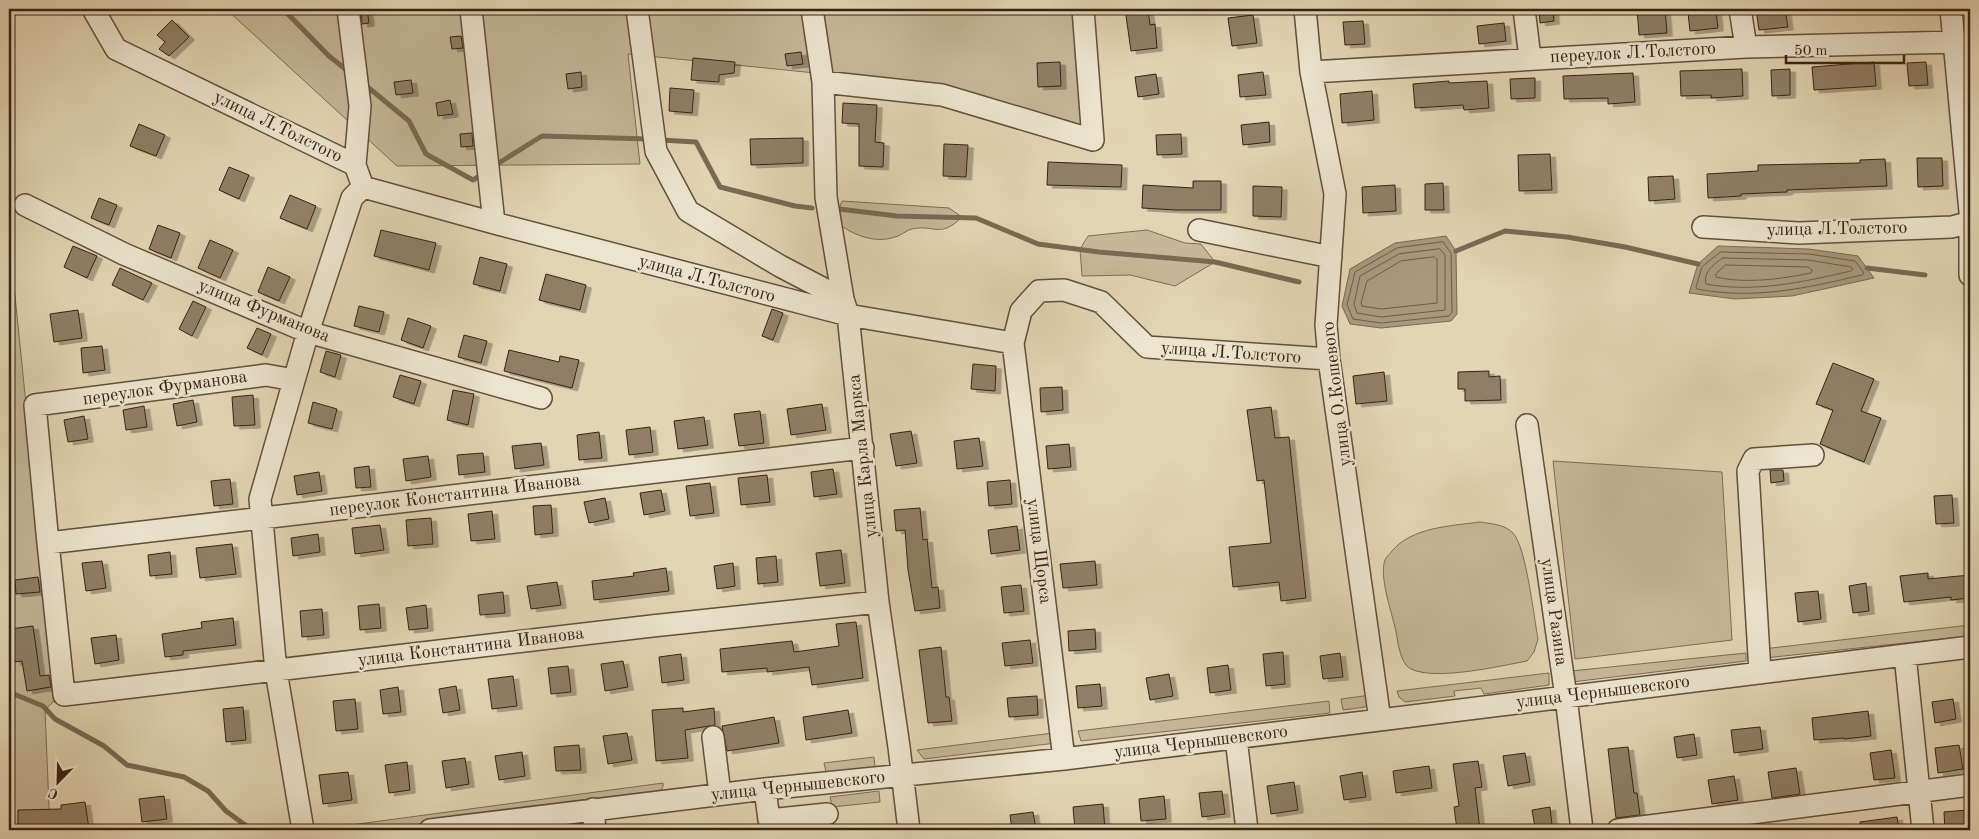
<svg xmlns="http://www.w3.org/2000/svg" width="1979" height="839" viewBox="0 0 1979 839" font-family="'Old Standard TT',serif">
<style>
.green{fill:#c5b798;stroke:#7e6c56}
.water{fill:#a8987d;stroke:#7b6953}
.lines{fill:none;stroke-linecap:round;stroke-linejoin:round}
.shore{stroke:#705d48;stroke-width:1}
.stream{stroke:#7b6953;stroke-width:5}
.building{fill:#907f66;stroke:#382213;filter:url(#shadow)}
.minor-casing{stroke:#624f3b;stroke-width:24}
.minor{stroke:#ece4ce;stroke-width:21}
.labels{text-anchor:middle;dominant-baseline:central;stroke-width:5;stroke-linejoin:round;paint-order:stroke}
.street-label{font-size:18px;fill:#382213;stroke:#ece4ce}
</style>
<defs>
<filter id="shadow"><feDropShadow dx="5.5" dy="3" stdDeviation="0" flood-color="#0004"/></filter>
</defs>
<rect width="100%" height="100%" fill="#e2d5b3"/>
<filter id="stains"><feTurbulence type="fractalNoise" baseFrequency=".004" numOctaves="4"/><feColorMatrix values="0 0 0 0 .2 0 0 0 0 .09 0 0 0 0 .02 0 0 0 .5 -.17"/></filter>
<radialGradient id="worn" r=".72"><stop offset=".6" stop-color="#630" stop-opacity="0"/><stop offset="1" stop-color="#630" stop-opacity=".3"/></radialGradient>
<!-- green -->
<path class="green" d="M226,9H1076L1084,129L943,86L628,54L640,164L397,166Z
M842,201L949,208L962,217C940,239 934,224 912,229C907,230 903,234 898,236C878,244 857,237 840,225L839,209Z
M1147,230L1185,243L1201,244L1215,262L1175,286L1130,275L1082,276L1080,249L1088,236Z
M9,237L56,699L45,710L50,830H9Z
M1553,461L1722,472L1732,640L1575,659Z
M1480,522C1492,524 1504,524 1513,533C1526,546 1534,618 1538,639L1534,652L1527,661C1500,666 1436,681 1411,669C1399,663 1398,639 1395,627C1391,611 1379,575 1385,560C1386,557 1390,554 1392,551C1412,527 1451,526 1480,522Z
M1970,625V636L1765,658L1763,649Z
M1746,653V661L1572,682L1571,671Z
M1549,673V685L1484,694L1481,688L1454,691L1455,696L1405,702L1399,697L1397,691Z
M1371,695L1372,706L1343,710L1341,699Z
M1329,701L1330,713L1081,741L1078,731Z
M1053,733L1056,743L924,759L917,750Z
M874,757L875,767L826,772L824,763Z
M663,783V787L659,792L375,830L321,829Z
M879,791L880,802L832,807L830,797Z"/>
<!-- water -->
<path class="water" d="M1446,236L1456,251L1457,314L1451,321L1381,328L1350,324L1342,306L1350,269L1395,243Z
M1718,246L1809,249L1858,256L1874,278L1792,296L1735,299L1689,293L1698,264Z"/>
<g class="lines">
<!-- shore -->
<path class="shore" d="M1443,242L1451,253L1452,312L1449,316L1381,323L1353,319L1347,305L1355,272L1397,248Z
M1440,249L1445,255V310L1381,317L1357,313L1354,304L1360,276L1399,254Z
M1721,252L1809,254L1855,261L1864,273L1862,275C1806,288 1755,300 1697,289L1696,287L1702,267Z
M1434,257L1437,259V303L1381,309L1362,306L1361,303L1367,281L1401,261Z
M1723,258L1808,260L1851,267L1853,269L1851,271C1803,282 1754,293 1706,284C1703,272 1714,264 1723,258Z
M1726,265L1808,267L1812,270L1811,273C1781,279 1746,284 1716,277V274Z"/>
<!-- stream -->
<path class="stream" d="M283,9L329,56L349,72
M364,84L409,121L426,154L473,180L483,174
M660,140L696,142L720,187L795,206L812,208
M494,166L542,136L649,139
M839,209L897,216L976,218L1038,244L1099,252L1215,262L1299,282
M1456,251L1505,231L1567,237L1625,247L1698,264
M1867,268L1925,275
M9,692L43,706L55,719L104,746L127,765L184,777L208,791L226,811L252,830"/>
</g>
<!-- building -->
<path class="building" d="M361,9H367L369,23L362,24Z
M1125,9H1148L1150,25L1155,24L1157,48L1131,51Z
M1539,9H1553L1554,21L1540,23Z
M1637,9H1665L1667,33L1639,35Z
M1756,9H1785L1788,27L1759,30Z
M1716,10L1718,28L1690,31L1688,13Z
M1253,15L1257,43L1232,46L1228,18Z
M172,20L189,37L169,56L159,49L165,42L157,35Z
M1363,21L1365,44L1345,45L1343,22Z
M1504,23L1506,41L1479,44L1477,26Z
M461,36L463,48L452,49L450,37Z
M801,52L803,64L787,66L785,54Z
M693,58L735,62L734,73L719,75V82L691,80Z
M1060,62L1061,86L1038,87L1037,63Z
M1874,62L1876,86L1814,90L1812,67Z
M1926,62L1928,85L1909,86L1907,63Z
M1742,69L1743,96L1711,98V95L1681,96L1680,71Z
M1790,69V95L1772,96L1771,70Z
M581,72L582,87L568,89L566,74Z
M1263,72L1266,95L1240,97L1238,75Z
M1633,73L1635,102L1608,104V98L1564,99L1563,76Z
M1156,74L1159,94L1138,97L1135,77Z
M1535,78V98L1511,99L1510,79Z
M411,80L413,93L396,95L394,82Z
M1449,81V83L1487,81L1489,108L1464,110L1463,105L1415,108L1413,84Z
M670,88L694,90L692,113L669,111Z
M1372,91L1374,120L1342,123L1340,94Z
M450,100L453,114L438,116L436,103Z
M843,103L877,105L875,142L884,143L883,167L859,166V124L842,123Z
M1269,122L1270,142L1243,145L1241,125Z
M139,124L165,135L156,156L130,146Z
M472,133L473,146L461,147L460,134Z
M1181,134L1182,154L1157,155L1156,135Z
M803,138V163L751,165L750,139Z
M944,144L968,145L966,177L943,176Z
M1550,154L1552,190L1519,191L1518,155Z
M1917,158H1942L1943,186L1918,187Z
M1885,159L1887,186L1787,190V192L1741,194V196L1708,198L1707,174L1758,171V165L1860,163V160Z
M1048,162L1122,165L1121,187L1047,185Z
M229,167L249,175L239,199L219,190Z
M1673,176L1675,199L1649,201L1648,177Z
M1193,181H1221V210H1176L1142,208L1143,185L1193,188Z
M1443,183L1444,210H1425V184Z
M1395,185L1396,211L1363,213L1362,187Z
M1253,186L1282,187L1281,217L1253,216Z
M290,195L316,206L307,229L280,218Z
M99,198L117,205L109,225L91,218Z
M158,225L180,233L171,258L149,249Z
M381,230L436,243L429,270L374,256Z
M210,240L233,250L220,278L198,268Z
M73,246L97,256L87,278L64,267Z
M480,257L507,264L500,291L473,284Z
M268,267L290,277L279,301L258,292Z
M120,268L152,283L143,300L112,285Z
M546,274L586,285L580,310L539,300Z
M193,301L206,307L192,336L179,329Z
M359,306L384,312L379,332L354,326Z
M772,309L783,313L773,340L762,336Z
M78,310L82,338L54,342L50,314Z
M408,318L431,326L423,348L401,340Z
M257,328L271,334L262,355L247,348Z
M464,335L487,341L481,363L458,357Z
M102,346L105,370L83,373L81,348Z
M509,350L559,362L560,356L579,360L572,388L504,371Z
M326,351L341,355L335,377L320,372Z
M1833,363L1874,379L1861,411L1881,418L1864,462L1820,444L1833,410L1816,404Z
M973,364L996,366L995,391L971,389Z
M1489,371V377L1500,376L1501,400L1465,401V389H1458V372Z
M1384,372L1387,401L1356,404L1353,376Z
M400,375L421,381L414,404L393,397Z
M1062,387L1063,410L1041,412L1040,388Z
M453,390L474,394L468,425L447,420Z
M253,395L255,425L234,426L232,397Z
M193,400L197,422L177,426L173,404Z
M313,402L337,409L332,429L308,423Z
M822,404L826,430L791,435L787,409Z
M144,406L147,427L126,430L123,410Z
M1271,407L1275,438L1289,437L1306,598L1281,601L1279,582L1233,587L1229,547L1271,543L1264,480L1257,481L1247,410Z
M760,411L764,443L739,446L734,414Z
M84,416L88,439L68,442L64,420Z
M704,417L708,445L678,449L674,421Z
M650,427L653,452L629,455L626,430Z
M911,431L917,463L896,466L890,434Z
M599,432L602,458L579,460L577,435Z
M979,438L983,466L957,469L954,441Z
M541,443L544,465L515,469L512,446Z
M1069,444L1071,467L1048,469L1046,446Z
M483,453L485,472L459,475L457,455Z
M428,456L431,477L406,481L403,459Z
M369,466L371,487L356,488L354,468Z
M833,469L837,494L814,497L811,472Z
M1770,470H1783L1784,481L1771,483Z
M319,472L322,491L297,495L294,476Z
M767,475L770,502L741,505L738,478Z
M230,479L233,504L214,506L211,481Z
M1010,480L1012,504L989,506L987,482Z
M710,483L714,513L690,516L686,486Z
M661,490L665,511L644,515L640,493Z
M1952,495L1954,523L1936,524L1934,496Z
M605,498L609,519L589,523L584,502Z
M551,505L553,533L535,535L533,506Z
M920,508L923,540L927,539L932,588L938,587L940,608L915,611L908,570L905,530L896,531L894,510Z
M492,511L495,539L471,541L468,514Z
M431,518L433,544L408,546L406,520Z
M380,525L384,550L355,554L352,528Z
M1017,526L1020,550L991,554L988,530Z
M318,534L320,552L293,556L291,538Z
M232,544L236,574L200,578L196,548Z
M841,550L845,583L820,586L816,553Z
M170,552L172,574L150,576L148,555Z
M776,556L778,582L758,584L756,558Z
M102,561L106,588L86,591L82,563Z
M1095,561L1097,585L1063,588L1060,564Z
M733,563L735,586L717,589L714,566Z
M666,568L669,591L594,600L592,581L634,576L633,573Z
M1928,573V579L1970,575V598L1951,600V597L1904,602L1900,576Z
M38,577L40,592L16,594L15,580Z
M557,582L561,605L531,609L527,586Z
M1866,583L1869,611L1853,613L1849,586Z
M1021,585L1024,611L1004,613L1001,587Z
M1818,591L1821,619L1798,622L1795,593Z
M503,592L505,613L480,615L478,595Z
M379,604L381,628L360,630L358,606Z
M426,605L428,628L409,630L406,608Z
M322,609L324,635L302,637L300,611Z
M233,618L236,645L183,651V655L165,657L162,634L202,628L201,622Z
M856,622L863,678L812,685L809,667L767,672V668L722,672L720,649L792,641L794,652L839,646L836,624Z
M33,626L40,676L49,675L51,687L27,691L22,661L15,662L10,629Z
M1095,629L1096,649L1069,651L1068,631Z
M116,635L119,660L95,664L91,638Z
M1030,640L1033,663L1005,666L1002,643Z
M941,647L946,697H949L952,721L928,723L919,650Z
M1283,652L1285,684L1266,686L1263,654Z
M1340,653L1343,677L1323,679L1320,656Z
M681,654L684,680L662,683L659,657Z
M623,661L628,687L605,691L601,664Z
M1228,665L1231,690L1210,693L1207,668Z
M568,666L571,692L551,694L548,668Z
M1169,674L1173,696L1150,700L1146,678Z
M513,676L517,706L492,709L488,679Z
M1100,684L1102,706L1078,708L1076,686Z
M456,686L460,710L443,713L439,689Z
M398,687L401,712L383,714L380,690Z
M1037,696L1038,715L1009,717L1007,698Z
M355,699L358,729L336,731L333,701Z
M1953,699L1956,719L1935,723L1932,702Z
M243,707L246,740L226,742L223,709Z
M683,708V712L714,708L715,725L685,730L688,758L656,761L652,710Z
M848,710L852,733L806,740L803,717Z
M1868,711L1871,736L1844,739V738L1814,740L1812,718Z
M774,717L779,743L727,751L722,726Z
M1760,727L1763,749L1734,753L1731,730Z
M627,733L632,760L608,764L603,736Z
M1694,734L1697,755L1677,758L1674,737Z
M579,745L581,770L556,771L554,747Z
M1959,745L1963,769L1938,773L1935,748Z
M1628,747L1634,793H1637L1640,815L1616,818L1608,749Z
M1891,750L1895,778L1874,780L1870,753Z
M522,752L525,776L499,780L495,756Z
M1525,753L1530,782L1508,786L1503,756Z
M465,758L469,784L446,788L442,761Z
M1478,761L1482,787L1475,788L1480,830H1457L1454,807L1459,806L1453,764Z
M407,762L410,790L389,793L385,765Z
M1429,766L1432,788L1396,793L1393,771Z
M1796,768L1800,794L1772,798L1768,772Z
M348,772L352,800L323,804L319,775Z
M1362,772L1366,797L1344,800L1340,776Z
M1734,776L1738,800L1712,804L1708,780Z
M1294,782L1298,810L1271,814L1267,786Z
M1222,791L1225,814L1202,817L1199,793Z
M164,796L167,819L142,822L139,799Z
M1164,796L1166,819L1141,821L1139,799Z
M85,802L89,829L18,830V810L61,809V805Z
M1103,804L1105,830H1075L1073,807Z
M1550,807L1552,825L1535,827L1532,810Z
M1967,810L1969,830H1945L1944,812Z
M1033,812L1036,830H1012L1010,815Z
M1897,817L1899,830H1861L1860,822Z"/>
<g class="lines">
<defs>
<path id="minor" d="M93,9L116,49L355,165L363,187
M348,9L360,106L355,165
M471,9L494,223
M637,9L656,151L688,211L780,266L843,299
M812,9L823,82L826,197L843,299L848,315L878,602L899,747L909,830
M1305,9L1311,72L1335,194L1326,325L1329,359L1380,720
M1524,9L1530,58
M1740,9L1746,47
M1951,9L1970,212
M1311,72L1746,47L1955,42
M823,82L942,95L1093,140L1083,9
M363,187L494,223L848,315L1013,343
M25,205L124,254L308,332L541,398
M1703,227L1799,233L1952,227L1970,222
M1199,230L1331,257
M1970,231V275
M294,380L266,375L35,405L48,543L64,695L652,626L878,602
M1527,425L1566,697L1582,830
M48,543L863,448
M1905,655L1923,830
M1760,673L1748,471L1754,459L1813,455
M713,737L720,794
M1236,738L1247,830
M1064,759L1013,343L1021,311L1039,291L1064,290L1101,302L1147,347L1329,359
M765,789L769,820L827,814
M593,809L595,830
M303,830L276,671L260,499L308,332L352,198L363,187
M430,830L765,789L1064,759L1970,647
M1618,830L1970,785"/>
</defs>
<!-- minor casing -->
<use href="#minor" class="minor-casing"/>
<!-- minor -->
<use href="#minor" class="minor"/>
</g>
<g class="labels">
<!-- street labels -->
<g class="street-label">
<text transform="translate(1633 53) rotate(-3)">переулок Л.Толстого</text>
<text transform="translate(278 127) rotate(26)">улица Л.Толстого</text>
<text transform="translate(1837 229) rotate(-1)">улица Л.Толстого</text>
<text transform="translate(707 279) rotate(15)">улица Л.Толстого</text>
<text transform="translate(264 311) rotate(22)">улица Фурманова</text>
<text transform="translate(1231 353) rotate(4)">улица Л.Толстого</text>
<text transform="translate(165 388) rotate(-8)">переулок Фурманова</text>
<text transform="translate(1337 394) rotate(-97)">улица О.Кошевого</text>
<text transform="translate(863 456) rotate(-96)">улица Карла Маркса</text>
<text transform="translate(455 495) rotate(-7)">переулок Константина Иванова</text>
<text transform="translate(1039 551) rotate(83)">улица Щорса</text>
<text transform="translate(1554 612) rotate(82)">улица Разина</text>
<text transform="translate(471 647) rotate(-7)">улица Константина Иванова</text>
<text transform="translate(1603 692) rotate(-7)">улица Чернышевского</text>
<text transform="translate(1201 742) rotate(-7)">улица Чернышевского</text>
<text transform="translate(798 786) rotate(-6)">улица Чернышевского</text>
</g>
</g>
<!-- margin -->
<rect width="1979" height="839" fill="none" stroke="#e2d5b3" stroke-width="30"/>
<rect x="10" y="10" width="1959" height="819" fill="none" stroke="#382213" stroke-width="2.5"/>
<rect x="15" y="15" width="1949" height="809" fill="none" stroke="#382213"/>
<!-- north arrow -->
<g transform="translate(58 782) rotate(203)" stroke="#ece4ce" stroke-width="4" paint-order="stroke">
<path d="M0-4L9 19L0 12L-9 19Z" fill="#382213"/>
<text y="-8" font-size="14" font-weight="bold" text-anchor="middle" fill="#382213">С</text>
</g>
<!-- scale -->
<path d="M1786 55v8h118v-8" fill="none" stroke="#382213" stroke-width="2.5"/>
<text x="1794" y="55" font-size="15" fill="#382213" stroke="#ece4ce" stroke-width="4" paint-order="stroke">50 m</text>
<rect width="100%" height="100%" filter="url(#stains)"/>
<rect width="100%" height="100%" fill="url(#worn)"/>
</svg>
